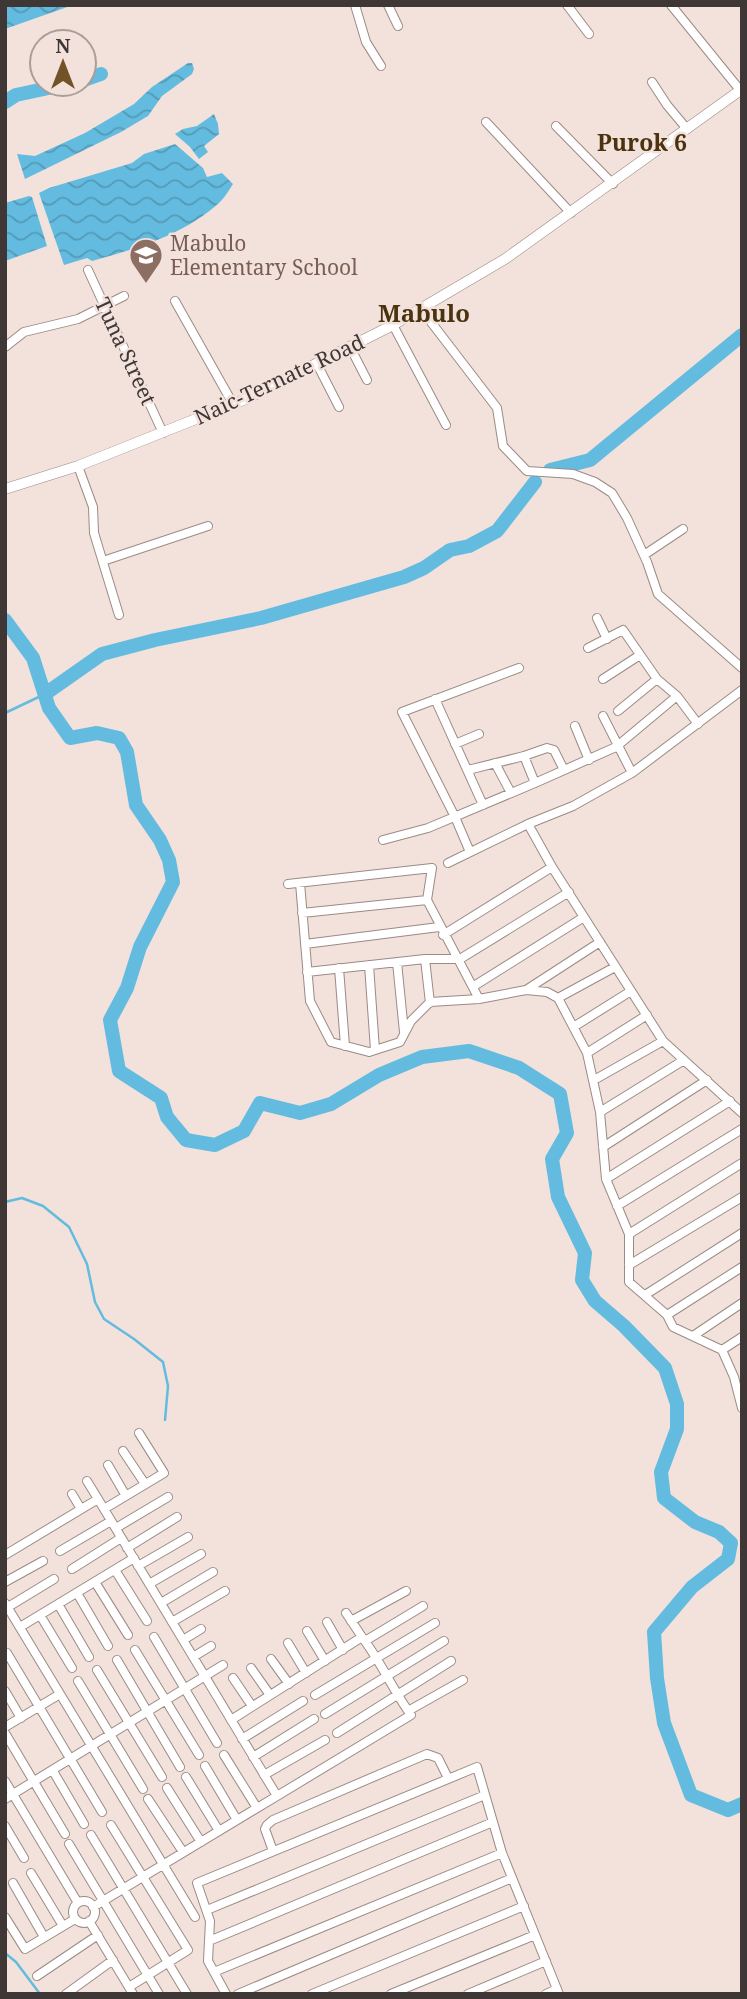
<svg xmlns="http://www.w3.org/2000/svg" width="747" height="1999" viewBox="0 0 747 1999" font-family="'Noto Serif',serif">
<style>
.water{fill:url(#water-waves)}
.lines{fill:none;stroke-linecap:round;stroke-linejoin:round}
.stream{stroke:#63bcdf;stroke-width:2.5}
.river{stroke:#63bcdf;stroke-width:14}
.minor-casing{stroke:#9b8b85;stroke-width:10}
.major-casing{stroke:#9b8b85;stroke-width:11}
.minor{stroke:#fff;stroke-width:8}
.major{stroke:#fff;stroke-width:10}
.labels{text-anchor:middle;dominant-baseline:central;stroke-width:5;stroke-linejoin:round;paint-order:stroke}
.education-label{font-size:21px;fill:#785e54;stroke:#f3e1db;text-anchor:start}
.street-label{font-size:21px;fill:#3e3735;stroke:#f3e1db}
.neighbourhood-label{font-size:23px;font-weight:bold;fill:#4b3310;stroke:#f3e1db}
.quarter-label{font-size:24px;font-weight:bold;fill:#4b3310;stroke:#f3e1db}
</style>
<defs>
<pattern id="water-waves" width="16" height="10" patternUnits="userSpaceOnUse" patternTransform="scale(1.75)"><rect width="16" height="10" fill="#63bcdf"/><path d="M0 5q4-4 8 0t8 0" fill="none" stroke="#539ab6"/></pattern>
</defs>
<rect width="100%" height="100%" fill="#f3e1db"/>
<!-- water -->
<path class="water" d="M5,5H73L5,29Z
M188,63H192L194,69L192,74L162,96L148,116L121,132L25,179L17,154L35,156L85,133L134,104L152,87Z
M214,114L218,124L219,134L204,146L208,152L199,159L190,147L175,134L183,129L197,126Z
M175,144L203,168L207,177L222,173L233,184C229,190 225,197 220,202C186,234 136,249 92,261L87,258L64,265L39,193L49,188L132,163L144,154Z
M29,196L32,197L47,246L5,261V203Z"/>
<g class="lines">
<!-- stream -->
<path class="stream" d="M5,713L45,694
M5,1202L22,1198L43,1206L69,1227L87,1264L95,1302L104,1319L134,1339L163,1362L168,1386L165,1420
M5,1953L16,1962L40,1994"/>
<!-- river -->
<path class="river" d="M84,80L101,74
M5,102L16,95L67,84
M550,470L590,460L742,335
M5,620L33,658L49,708L70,738L97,733L119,738L127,752L136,805L160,840L169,860L173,882L140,947L127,988L110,1020L119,1071L161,1098L167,1117L186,1140L215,1145L244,1131L260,1103L300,1113L331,1104L379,1075L422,1057L469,1051L519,1068L560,1094L567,1133L552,1159L558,1197L585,1253L582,1280L595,1301L624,1326L665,1368L677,1404V1429L661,1472L664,1498L695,1522L719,1532L731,1543L728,1559L692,1587L654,1632L657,1678L664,1723L691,1795L728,1810L742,1804
M45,694L102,654L155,640L261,618L404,577L424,568L450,550L469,546L497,531L535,482"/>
<defs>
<path id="minor" d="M355,5L366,42L381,66
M388,5L398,26
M567,5L589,34
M671,5L740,90
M652,82L667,105L687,129
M486,122L571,213
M556,126L613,184
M88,270L163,433
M175,301L233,404
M421,309L497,408L503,446L527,471L573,474L595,482L612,493L627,518L647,562L658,594L742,668
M393,325L446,425
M5,347L24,332L78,319L124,296
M350,347L367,380
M317,364L339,407
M78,466L93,507L94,533L119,615
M644,555L683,529
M103,561L208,526
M597,618L607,639
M588,648L623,630L657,679L677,696L698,724
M603,679L640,655
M742,690L632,773L573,806L528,824L552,867L663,1041L742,1113
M435,699L483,805
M618,711L657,679
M603,716L632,773
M575,726L589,760
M455,744L479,734
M495,763L511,793
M468,770L524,756
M564,770L554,750L547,748L524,756L535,783L616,747L677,696
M383,840L428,828L535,783
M470,852L455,817L402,712L519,668
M448,863L528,824
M300,883L310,1001L331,1042L369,1052L400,1042L411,1021L430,1002L479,999L526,990L600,942
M288,884L432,868L427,900L479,999
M302,913L427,900
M443,935L552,867
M305,944L439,927
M425,959H460L569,892
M397,962L404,1032
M369,965L375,1050
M339,968L345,1046
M307,972L425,959L430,1003
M474,986L584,917
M526,990L547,992L558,998L587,1053L600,1112L606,1179L629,1234V1282L667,1315L673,1327L722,1350L734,1377L742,1408
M558,998L615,967
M575,1026L631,991
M587,1053L647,1015
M594,1080L663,1041
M600,1112L684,1060
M603,1147L707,1080
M606,1179L730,1101
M617,1206L742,1129
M629,1234L742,1163
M629,1265L742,1197
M645,1295L742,1233
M667,1315L742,1267
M693,1336L742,1303
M722,1350L742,1337
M123,1451L145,1484
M108,1465L126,1496
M87,1481L98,1499
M72,1494L81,1509
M104,1509L164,1473L139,1433
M116,1528L168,1497
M127,1548L177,1517
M60,1551L111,1521
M5,1555L98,1499L277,1796L411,1715C393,1690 381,1662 362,1637L231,1720
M138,1566L188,1537
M72,1569L121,1538
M115,1570L147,1621
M5,1582L43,1561
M95,1582L128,1635
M149,1584L201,1554
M77,1593L108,1646
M5,1603L195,1917
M161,1603L213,1572
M58,1604L89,1657
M8,1607L54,1579
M346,1613L362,1637
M40,1615L72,1668
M351,1621L406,1591
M172,1622L225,1591
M327,1622L343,1650
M20,1627L134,1558
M307,1631L325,1661
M154,1637L217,1743
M183,1640L201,1629
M365,1641L423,1606
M288,1643L306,1673
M135,1650L199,1755
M7,1653L102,1812
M193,1657L211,1646
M271,1659L289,1684
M117,1660L180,1767
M251,1668L270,1695
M97,1670L162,1777
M233,1678L252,1706
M78,1681L143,1789
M5,1691L21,1718
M315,1695L435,1623
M408,1711L463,1680
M325,1714L444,1641
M5,1727L60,1694
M5,1733L65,1834
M337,1733L451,1661
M242,1739L303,1701
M224,1755L257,1808
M253,1757L314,1719
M205,1766L237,1820
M53,1771L84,1824
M264,1775L325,1740
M186,1777L219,1831
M5,1781L78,1903
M167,1788L201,1842
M5,1799L223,1665
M148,1799L183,1852
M111,1825L188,1950L129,1987
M5,1826L24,1858
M91,1835L187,1994
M69,1844L159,1994
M273,1851L265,1829L267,1825L273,1820L427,1754L438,1758L448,1778
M31,1873L63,1926
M13,1883L44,1937
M73 1912a11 11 0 1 1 22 0a11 11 0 1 1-22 0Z
M93,1907L277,1796
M207,1910L485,1795
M5,1917L25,1949L75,1919
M89,1921L133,1994
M209,1941L493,1822
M214,1972L502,1853
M37,1976L98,1935
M66,1994L113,1960
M226,1994L208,1961L210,1921L197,1883L477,1767L502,1853L559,1994
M238,1994L512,1878
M312,1994L524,1906
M391,1994L535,1935
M468,1994L546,1961
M546,1994L557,1989"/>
<path id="major" d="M5,489L78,466L246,399L393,325L505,259L742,89"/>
</defs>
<!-- minor casing -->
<use href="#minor" class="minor-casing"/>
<!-- major casing -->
<use href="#major" class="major-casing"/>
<!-- minor -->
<use href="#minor" class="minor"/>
<!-- major -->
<use href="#major" class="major"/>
</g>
<!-- icons -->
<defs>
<symbol id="school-pin" viewBox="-11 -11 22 30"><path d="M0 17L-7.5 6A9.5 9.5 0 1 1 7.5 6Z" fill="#8d6e63" stroke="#f3e1db"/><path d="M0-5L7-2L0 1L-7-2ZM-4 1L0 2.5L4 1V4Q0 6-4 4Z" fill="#fff"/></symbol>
</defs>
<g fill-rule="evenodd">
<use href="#school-pin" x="127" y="236" width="38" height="52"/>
</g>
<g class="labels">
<!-- education labels -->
<g class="education-label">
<text x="170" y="243">Mabulo<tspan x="170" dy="24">Elementary School</tspan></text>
</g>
<!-- street labels -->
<g class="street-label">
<text transform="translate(126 351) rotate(65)">Tuna Street</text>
<text transform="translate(279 379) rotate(-25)">Naic-Ternate Road</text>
</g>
<!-- neighbourhood labels -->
<g class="neighbourhood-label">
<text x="642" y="142">Purok 6</text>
</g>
<!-- quarter labels -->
<g class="quarter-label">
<text x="424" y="312">Mabulo</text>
</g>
</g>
<!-- border -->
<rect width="747" height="1999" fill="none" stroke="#3e3735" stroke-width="14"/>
<!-- north arrow -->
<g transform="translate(63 63)"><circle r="33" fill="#f3e1db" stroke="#ab9d99" stroke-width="2"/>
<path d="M0-5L12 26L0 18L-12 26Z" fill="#725328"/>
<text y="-10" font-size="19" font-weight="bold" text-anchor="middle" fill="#3e3735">N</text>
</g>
</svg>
